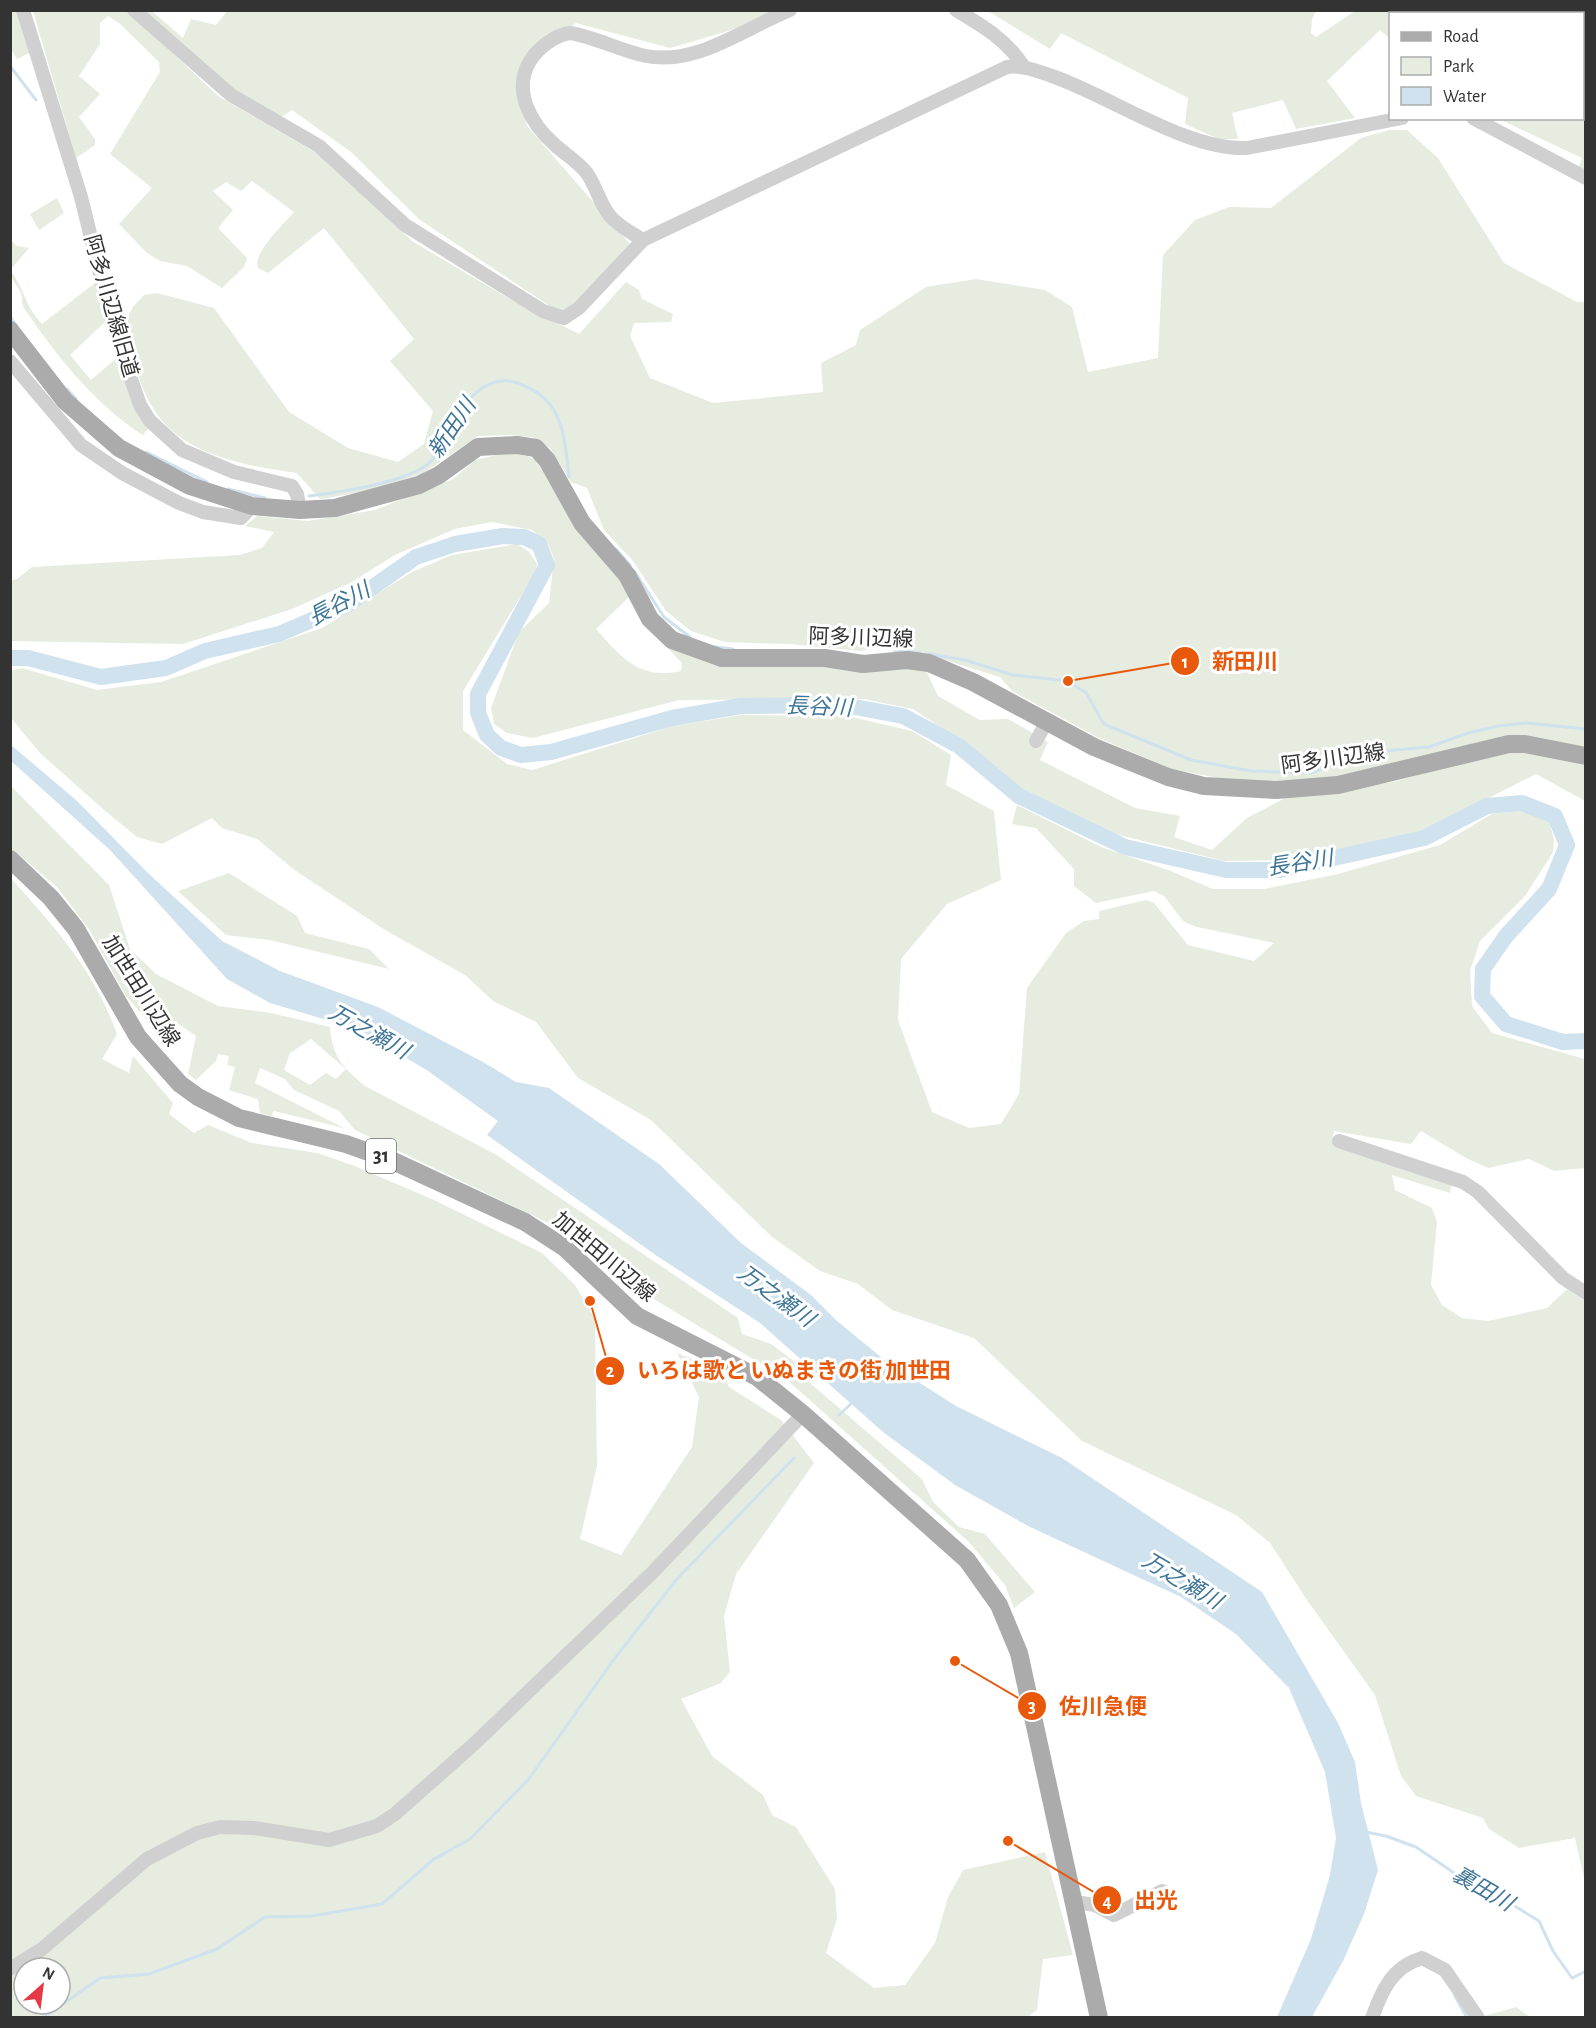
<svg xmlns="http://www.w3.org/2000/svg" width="1596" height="2028" viewBox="0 0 1596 2028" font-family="'Alegreya Sans','Noto Sans JP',sans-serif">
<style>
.green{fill:#e6ecdf;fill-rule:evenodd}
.water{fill:#cfe2ee}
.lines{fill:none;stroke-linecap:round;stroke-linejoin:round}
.stream{stroke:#cfe2ee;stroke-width:3}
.river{stroke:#cfe2ee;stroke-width:16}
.minor{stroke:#d0d0d0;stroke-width:14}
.major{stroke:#ababab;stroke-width:18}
.labels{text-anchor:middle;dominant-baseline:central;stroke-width:6;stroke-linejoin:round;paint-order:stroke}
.shield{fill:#fff;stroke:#707070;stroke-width:1.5}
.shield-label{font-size:20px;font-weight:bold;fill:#333}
.street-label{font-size:21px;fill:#333;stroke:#fff}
.water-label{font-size:22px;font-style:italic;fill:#3f7597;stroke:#fff}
.leader{fill:none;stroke:#e8590c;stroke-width:2}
.callout-dot{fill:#e8590c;stroke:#fff;stroke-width:2}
.mark-label{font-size:18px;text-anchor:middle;font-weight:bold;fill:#fff}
.callout-label{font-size:22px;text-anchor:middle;font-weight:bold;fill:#e8590c;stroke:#fff;stroke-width:6;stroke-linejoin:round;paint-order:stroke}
</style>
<rect width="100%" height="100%" fill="#fff"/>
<!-- green -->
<path class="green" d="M228,10L797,11L670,48L576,23L531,53L516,86L527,126L630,244L573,307L559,312L420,220L351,152L292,110L280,118L221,81L140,11H152L183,38L191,19L216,25Z
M10,11H18L31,52L17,59L11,49Z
M33,11H128L218,96L320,155L357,187L412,241L513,301L579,334L626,282L639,290L642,299L673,314L671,322L634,323L630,336L650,378L713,403L823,392L821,363L856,345L860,330L926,287L976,279L1045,290L1072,307L1088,372L1158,358L1163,255L1195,220L1229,207L1271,208L1361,138L1389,130H1407L1438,158L1504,263L1577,302H1585V749L1517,735L1352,777L1271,781L1223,779L1172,769L1101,739L1012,691L1000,677L893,644L861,651L790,644L725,642L691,631L666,611L633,561L604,530L587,488L571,482L550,448L532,437L507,435L478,436L422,474L369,491L320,499L297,473C250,466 187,457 157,414C139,388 132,355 123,325L133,307L144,295L157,293L214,308L289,412L348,448L398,462L424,444L433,411L390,361L414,339L324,228L268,273L258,268C252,253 284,224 294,212L252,181L241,191L226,182L213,191L233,210L218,228L247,258L244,267L222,288L187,266L160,261L147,253L119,224L152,188L110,154L160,72L159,62L119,23L108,16L100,23V44L79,76L100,94L79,117L95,139V145L76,158Z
M988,11H1316L1312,19L1311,33L1316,37L1355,11H1585V53L1583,55L1582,14H1390V39L1380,30L1327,81L1355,118L1296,129L1283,100L1232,113L1238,139H1219L1185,124L1188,98L1061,33L1050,49Z
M1583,106L1586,109L1585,171L1578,169L1582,158L1499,119L1582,118Z
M57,198L64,213L39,230L30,214Z
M11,241L17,246L29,248L11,269Z
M10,270C25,289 24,305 42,324L95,283L106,321L70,355L91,380L119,356L148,429L143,435C95,405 56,355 24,308C21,302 23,296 20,291C15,283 11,279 10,270Z
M506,453L527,456L543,463L632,594L596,629C622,658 639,680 681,671L682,663L663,643L718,666L925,668L938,696L980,720L1008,719L1048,742L1040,760L1135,808L1180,816L1174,837L1212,850L1247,818L1289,796L1393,782L1495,754L1521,752L1585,762V801L1536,774L1428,829L1296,860L1224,861L1115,834L1028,794L964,743L913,709L864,699L679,700L533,738L507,733L494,724L491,708L519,632L549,603L554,559L548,544L532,530L492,522L455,529L395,555L350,583L292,609L183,644L11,641V581L17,579L32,567L240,555L262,548L274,532L245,526L257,516L308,521L375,510L453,479L475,460Z
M517,544L529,552L537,564L535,573L463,691V730L507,764L532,770L673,726L741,715L847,716L912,731L951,755L946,785L994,811L1001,880L947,904L901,959L898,1020L932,1112L969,1128L1001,1124L1019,1094L1027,988L1066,933L1084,921L1099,919V911L1146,900L1154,903L1188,945L1254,961L1274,943L1197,927L1184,922L1164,896L1154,891L1096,903L1074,886V869L1036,828L1012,824L1017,805L1101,847L1168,870L1213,889H1264L1338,874L1440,845L1492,814L1518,811L1536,814L1549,820L1554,840L1553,852L1525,896L1480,941L1470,971L1472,1006L1492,1033L1585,1059V1168L1554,1171L1529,1159L1488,1168L1466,1158L1421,1131L1411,1144L1334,1131L1332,1141L1348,1150L1452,1183L1450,1193L1392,1175L1395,1190L1432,1208L1437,1222L1431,1285L1442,1305L1462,1318L1488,1321L1547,1308L1567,1289L1585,1301V1883L1575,1838L1519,1848L1489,1829L1483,1818L1416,1796L1401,1776L1375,1695L1307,1600L1270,1543L1236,1515L1082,1441L974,1338L892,1310L858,1284L820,1271L772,1237L651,1120L578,1078L536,1022L493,1001L465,975L385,930L296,871L257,839L222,828L212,818L162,844L137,837L103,809L40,753L11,718V671L22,668L97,690L161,682L322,628L412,572L452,555Z
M10,785L109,885L130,949L156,974L218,1006L271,1013L330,1027C332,1056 343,1068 365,1086L495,1154L738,1318L742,1334L771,1344L794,1361L810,1383L922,1479L933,1502L959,1527L985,1534L1035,1592L1014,1608L1005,1585L969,1542L786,1379L606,1270L559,1228L355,1130L339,1111L294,1090L285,1079L260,1068L255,1083L344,1128L274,1111L271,1116L260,1113L258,1099L229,1090L235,1067L227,1065L229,1056L218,1054L216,1061L196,1080L188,1074L196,1036L174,1021L151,1025L126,996L89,929L57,887L11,848ZM311,1039L346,1069L336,1079L326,1073L310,1085L284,1070L290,1053Z
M229,873L297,916L305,933L369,949L389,969L270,940L226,935L178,891Z
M10,877C55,928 93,968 117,1034L102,1059L129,1073L133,1056L173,1103L169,1114L194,1133L208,1125L252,1143L317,1153L352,1165L434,1200L542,1253L575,1285L595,1319L597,1466L580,1539L621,1555L692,1447L699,1397L677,1353L723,1372L729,1387L781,1420L814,1463L736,1574L724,1616L730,1672L721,1683L681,1699L712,1756L763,1795L772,1815L796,1827L835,1889L837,1919L826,1953L874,1988L905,1985L935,1943L948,1897L963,1870L1045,1852L1073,1955L1043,1959L1037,2010L1026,2018L11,2017ZM24,1968H60V2004H24Z
M1516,2007L1530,2017L1477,2018Z"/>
<!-- water -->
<path class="water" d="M11,745L76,800L149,874L222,941L280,971L378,1007L483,1062L516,1082L549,1088L659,1164L741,1243L811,1295L837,1321L887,1362L956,1406L1062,1458L1262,1592L1338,1723L1355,1762L1361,1803L1378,1870L1364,1914L1343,1961L1312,2017H1277L1311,1939L1330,1875L1336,1838L1325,1772L1289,1688L1236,1634L1181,1597L1030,1527L955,1485L883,1432L760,1323L657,1256L487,1135L498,1121L428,1071L360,1030L270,1003L227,979L110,850L11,761Z"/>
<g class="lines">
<!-- stream -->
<path class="stream" d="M10,66L36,100
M10,317L16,325
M67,389L76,399
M146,452L207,482
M228,489L265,498
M309,496C341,492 397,484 424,467C447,453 451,407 484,387C501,377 515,380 531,389C565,407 565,443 569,477
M616,549L630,565
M635,572L664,617L690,637
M715,647L733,649
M894,652L903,650L920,653
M929,654L965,660L1013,675L1068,681L1086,693L1104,724L1191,760L1251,771L1311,773L1361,753L1429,747L1468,733L1498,726L1527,723L1586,729
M839,1415L853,1402
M1366,1832L1386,1836L1416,1847L1463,1879L1497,1895L1539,1921L1553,1951L1572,1978L1586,1971
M1455,1996L1467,2018
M43,2018L100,1978L149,1974L217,1949L265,1917L312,1916L382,1904L434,1859L470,1839L528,1780L612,1662L676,1580L794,1458"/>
<!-- river -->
<path class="river" d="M10,658H28L101,677L166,668L205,651L279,634L347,605L416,557L455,544L503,536L524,537L539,544L547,565L478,694V713L487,735L501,748L521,755L551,752L672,718L741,706L844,705L903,716L959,746L1019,796L1125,847L1226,870H1280L1424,838L1487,806L1522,803L1555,816L1567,845L1549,889L1506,936L1483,969L1482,996L1506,1024L1563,1042L1586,1041"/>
<!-- minor -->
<path class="minor" d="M23,10L81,197L112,323L140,405L150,421L182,450L234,472L292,486L297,494L300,510
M134,10L231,95L319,146L405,225L543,311L564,318L579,308L643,240L1007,67C1023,65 1037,71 1052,76C1110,96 1188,151 1247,148L1402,118
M956,10C983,26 1007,40 1024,67
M1473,118L1586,178
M643,240C632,233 618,226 610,216C599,203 596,185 586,172C577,161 565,154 555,145C531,124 512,91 530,61C538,48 555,35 570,33C596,37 620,51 646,56C696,66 745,28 790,10
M10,361L81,445L122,473L179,503L203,512L241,518L252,506
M1036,741L1047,721
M1339,1141L1463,1182L1478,1192L1563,1278L1586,1293
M1075,1902L1095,1905L1114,1915L1162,1891
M10,1969L42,1949L147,1859L197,1833L220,1827L254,1828L329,1840L377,1826L395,1814L474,1744L653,1572L803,1414
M1372,2018C1382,1990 1392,1967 1422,1958L1445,1970L1478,2018"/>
<!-- major -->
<path class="major" d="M10,330L65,401L119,448L190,486L252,506L300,510L335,508L419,485L439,475L478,447L517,445L536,448L547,460L582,523L627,575L650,619L672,640L722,658H825L863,664L907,660L929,663L973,682L1094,747L1168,777L1204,786L1276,790L1338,785L1509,744H1525L1586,756
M10,859L51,898L76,929L138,1037L180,1084L198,1097L239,1118L346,1144L391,1160L525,1222L565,1248L637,1316L757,1377L803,1414L967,1560L999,1605L1019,1653L1099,2018"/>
</g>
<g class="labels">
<!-- shield labels -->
<rect class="shield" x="366" y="1139" width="30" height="34" rx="4.5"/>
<g class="shield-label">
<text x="381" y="1156">31</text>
</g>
<!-- street labels -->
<g class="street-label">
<text transform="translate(111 306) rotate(74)">阿多川辺線旧道</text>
<text transform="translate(861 638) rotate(2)">阿多川辺線</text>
<text transform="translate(1333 759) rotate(-8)">阿多川辺線</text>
<text transform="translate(141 991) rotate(58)">加世田川辺線</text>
<text transform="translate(604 1257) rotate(40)">加世田川辺線</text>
</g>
<!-- water labels -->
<g class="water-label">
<text transform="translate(452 428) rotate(-56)">新田川</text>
<text transform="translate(339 604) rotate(-28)">長谷川</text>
<text transform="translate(819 707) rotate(2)">長谷川</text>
<text transform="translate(1300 863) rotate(-9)">長谷川</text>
<text transform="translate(369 1032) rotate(29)">万之瀬川</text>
<text transform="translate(776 1296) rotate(36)">万之瀬川</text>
<text transform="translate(1182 1581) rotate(31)">万之瀬川</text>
<text transform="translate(1483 1889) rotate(30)">裏田川</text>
</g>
</g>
<!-- callouts -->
<path class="leader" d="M1068 681L1185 661M590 1301L610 1371M955 1661L1032 1706M1008 1841L1107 1900"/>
<g class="callout-dot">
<circle cx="1068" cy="681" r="6"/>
<circle cx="590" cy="1301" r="6"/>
<circle cx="955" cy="1661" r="6"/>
<circle cx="1008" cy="1841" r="6"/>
<circle cx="1185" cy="661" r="15"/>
<circle cx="610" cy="1371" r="15"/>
<circle cx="1032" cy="1706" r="15"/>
<circle cx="1107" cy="1900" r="15"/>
</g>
<g class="mark-label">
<text x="1185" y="668">1</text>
<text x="610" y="1377">2</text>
<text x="1032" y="1712">3</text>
<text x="1107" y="1907">4</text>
</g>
<g class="callout-label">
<text x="1245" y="669">新田川</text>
<text x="794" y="1378">いろは歌と いぬまきの街 加世田</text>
<text x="1103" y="1714">佐川急便</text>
<text x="1156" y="1908">出光</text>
</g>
<!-- border -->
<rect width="1596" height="2028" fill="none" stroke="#333333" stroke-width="24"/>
<!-- legend -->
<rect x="1389" y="12" width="195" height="108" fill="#ffffff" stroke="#adadad" stroke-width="1.5"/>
<rect x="1401" y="32" width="30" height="9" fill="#ababab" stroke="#adadad" stroke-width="1.5"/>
<text x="1443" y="42" font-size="18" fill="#333333">Road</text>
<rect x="1401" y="57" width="30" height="18" fill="#e6ecdf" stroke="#adadad" stroke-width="1.5"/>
<text x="1443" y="72" font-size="18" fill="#333333">Park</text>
<rect x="1401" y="87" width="30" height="18" fill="#cfe2ee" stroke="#adadad" stroke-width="1.5"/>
<text x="1443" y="102" font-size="18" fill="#333333">Water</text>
<!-- north arrow -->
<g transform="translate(42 1986) rotate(28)"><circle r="28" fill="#ffffff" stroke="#adadad" stroke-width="1.5"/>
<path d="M0-4.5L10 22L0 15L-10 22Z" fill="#e63946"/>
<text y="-9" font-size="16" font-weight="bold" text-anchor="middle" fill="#333333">N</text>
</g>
</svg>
